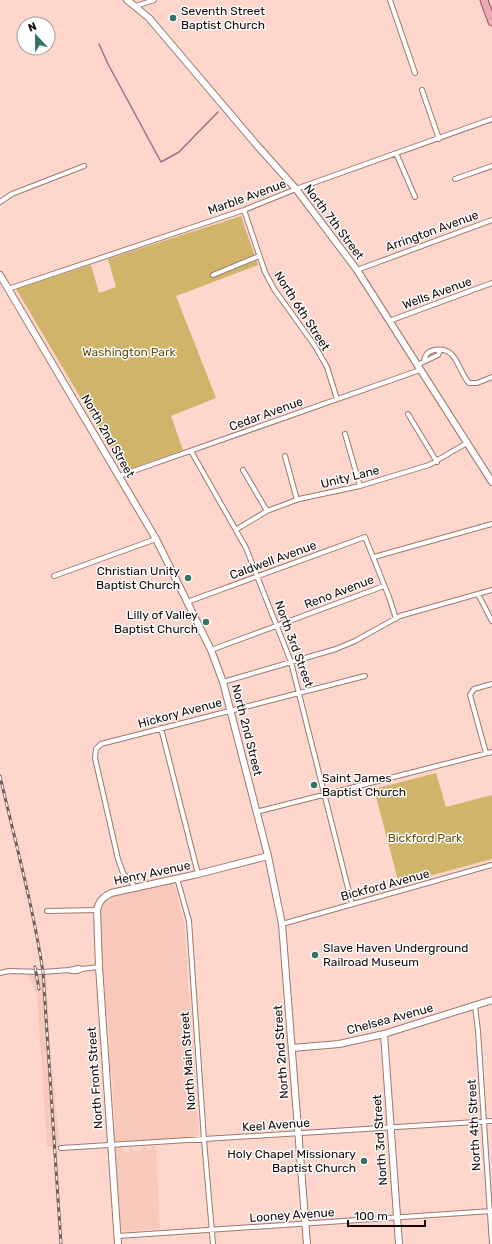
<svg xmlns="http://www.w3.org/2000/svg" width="492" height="1244" viewBox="0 0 492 1244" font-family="Rubik,sans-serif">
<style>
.built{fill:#f8c8bb}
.green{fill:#d0b46a}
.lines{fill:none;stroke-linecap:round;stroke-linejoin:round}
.stream{stroke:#a46b8c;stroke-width:1.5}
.street-casing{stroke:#9c786e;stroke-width:6}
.secondary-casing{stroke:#9c786e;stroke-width:8}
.primary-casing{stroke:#964d5b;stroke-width:9}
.street{stroke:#fff;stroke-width:4}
.secondary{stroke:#fff;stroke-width:6}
.primary{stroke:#eaaab8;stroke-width:7}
.rail-casing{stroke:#765d57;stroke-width:3}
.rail{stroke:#fff;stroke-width:1.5;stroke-dasharray:4.5;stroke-linecap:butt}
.poi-dot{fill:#357461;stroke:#fff;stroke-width:1.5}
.labels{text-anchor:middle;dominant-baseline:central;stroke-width:3;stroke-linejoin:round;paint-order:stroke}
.poi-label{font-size:12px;fill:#150806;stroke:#fff;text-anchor:start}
.street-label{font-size:12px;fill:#150806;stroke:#fff}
.park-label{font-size:12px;fill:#66510f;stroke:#fff}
</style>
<rect width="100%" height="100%" fill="#ffd6cb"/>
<!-- built -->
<path class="built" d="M171,883L175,887L184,923L199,1136L198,1137L117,1141L114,1138L115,1133L112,1074L109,1072L108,1056L110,1053L108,1016L105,1014L103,976L101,907L103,902L109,896Z
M28,974L46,975L50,1047L60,1147H47L37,996Z
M145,1145L148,1150L152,1149L150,1145L156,1147L160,1229L126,1231H123L121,1228L120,1206L118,1202L119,1198L116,1156L115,1155L114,1149L116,1148L120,1147L123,1152H129L130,1150L128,1147H131L134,1151H140Z"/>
<!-- green -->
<path class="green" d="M241,216L258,265L176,296L216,398L171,416L183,450L124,471L16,289L91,265L99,293L116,287L108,259Z
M436,773L446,807L492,795V859L399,884L374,789Z"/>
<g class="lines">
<!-- stream -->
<path class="stream" d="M99,44L108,64L161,162L179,152L218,112"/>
<defs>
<path id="street" d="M390,0L415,73
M136,6L154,0
M422,90L439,139
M396,153L415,197
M455,179L492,166
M0,202L12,194L84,166
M244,210L265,272L274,289L315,346L327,367L337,399
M357,270L492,220
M213,275L259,256
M8,289L244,210L296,189L492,119
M389,321L492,283
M424,361C425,355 428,351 434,350C458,346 457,370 469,383H477L492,377
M417,365L438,355L440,350
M408,414L437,462
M345,434L360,486
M191,451L246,548L291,662L352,904
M285,456L297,500
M243,470L267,511
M119,476L420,370
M237,529L267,511L299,499L360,486L429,465L467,443
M374,557L492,524
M54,576L156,539
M478,594L492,621
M187,602L365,537L389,597L396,619
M211,650L384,586
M223,682L336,649L355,641L400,616L492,590
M161,728L198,874
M486,753L470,695L474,689L492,684
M256,812L492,752
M177,878L189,921L204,1140L213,1244
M134,888L133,884L123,873L118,859L95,758L96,749L101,744L365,676
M47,911L97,910
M282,924L492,865
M69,970C73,972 77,972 82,969
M0,973L9,971L43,972L69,970L78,968L82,969L99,967
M475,1006L478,1031L492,1244
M61,1148L492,1121
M118,1236L492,1211"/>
<path id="secondary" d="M127,0L149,18L255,143L296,189L357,270L492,482
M0,275L156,539L211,650L223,682L268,856L282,924L307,1244
M384,1034L399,1244
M292,1048L339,1044L384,1034L492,1000
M118,1244L99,967L97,910C99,901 103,897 111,893L198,874L268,856"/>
<path id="primary" d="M484,0L492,22"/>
</defs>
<!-- street casing -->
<use href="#street" class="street-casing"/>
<!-- secondary casing -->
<use href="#secondary" class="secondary-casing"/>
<!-- primary casing -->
<use href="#primary" class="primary-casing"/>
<!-- street -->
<use href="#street" class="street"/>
<!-- secondary -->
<use href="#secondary" class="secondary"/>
<!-- primary -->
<use href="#primary" class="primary"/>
<defs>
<path id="rail" d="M0,776C15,841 33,906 43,972L61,1244
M35,967L39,989"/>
</defs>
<!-- rail casing -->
<use href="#rail" class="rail-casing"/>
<!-- rail -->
<use href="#rail" class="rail"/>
</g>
<!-- markers -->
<g class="poi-dot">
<circle cx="173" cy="18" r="4"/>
<circle cx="188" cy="578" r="4"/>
<circle cx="206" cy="622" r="4"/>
<circle cx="314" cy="785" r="4"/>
<circle cx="315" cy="955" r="4"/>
<circle cx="364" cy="1161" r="4"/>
</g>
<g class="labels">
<!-- poi labels -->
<g class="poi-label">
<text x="181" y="11">Seventh Street<tspan x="181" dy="14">Baptist Church</tspan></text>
<text x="180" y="571" text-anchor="end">Christian Unity<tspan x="180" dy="14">Baptist Church</tspan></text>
<text x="198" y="615" text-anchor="end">Lilly of Valley<tspan x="198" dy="14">Baptist Church</tspan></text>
<text x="322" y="778">Saint James<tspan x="322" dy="14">Baptist Church</tspan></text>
<text x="323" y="948">Slave Haven Underground<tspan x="323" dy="14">Railroad Museum</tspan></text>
<text x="356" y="1154" text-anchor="end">Holy Chapel Missionary<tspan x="356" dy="14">Baptist Church</tspan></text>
</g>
<!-- street labels -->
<g class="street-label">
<text transform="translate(247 197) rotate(-20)">Marble Avenue</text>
<text transform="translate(334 222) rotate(53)">North 7th Street</text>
<text transform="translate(432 231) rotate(-20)">Arrington Avenue</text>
<text transform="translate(437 293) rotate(-20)">Wells Avenue</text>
<text transform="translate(302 311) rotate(57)">North 6th Street</text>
<text transform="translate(266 414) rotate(-20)">Cedar Avenue</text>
<text transform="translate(108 436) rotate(60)">North 2nd Street</text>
<text transform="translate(350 477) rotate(-14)">Unity Lane</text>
<text transform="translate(273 560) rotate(-20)">Caldwell Avenue</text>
<text transform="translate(339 592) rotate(-21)">Reno Avenue</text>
<text transform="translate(294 644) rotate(70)">North 3rd Street</text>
<text transform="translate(180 713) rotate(-15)">Hickory Avenue</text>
<text transform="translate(247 730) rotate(76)">North 2nd Street</text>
<text transform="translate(152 873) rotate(-12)">Henry Avenue</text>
<text transform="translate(385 885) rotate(-15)">Bickford Avenue</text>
<text transform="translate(390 1019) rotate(-15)">Chelsea Avenue</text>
<text transform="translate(281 1052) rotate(-94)">North 2nd Street</text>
<text transform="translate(188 1061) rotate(-94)">North Main Street</text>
<text transform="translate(95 1078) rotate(-94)">North Front Street</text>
<text transform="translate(276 1125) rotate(-4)">Keel Avenue</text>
<text transform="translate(474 1125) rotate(-93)">North 4th Street</text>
<text transform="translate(380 1140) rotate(-94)">North 3rd Street</text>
<text transform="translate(292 1215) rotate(-4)">Looney Avenue</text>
</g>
<!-- park labels -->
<g class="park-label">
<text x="129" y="352">Washington Park</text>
<text x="425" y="838">Bickford Park</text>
</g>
</g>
<!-- north arrow -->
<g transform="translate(36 36) rotate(338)"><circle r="19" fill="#ffffff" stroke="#a19c9b"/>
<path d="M0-3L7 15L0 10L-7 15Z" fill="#357461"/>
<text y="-6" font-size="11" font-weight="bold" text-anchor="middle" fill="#150806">N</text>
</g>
<!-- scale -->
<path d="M348 1220v6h77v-6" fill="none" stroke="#150806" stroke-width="2"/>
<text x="354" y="1220" font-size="12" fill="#150806" stroke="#ffffff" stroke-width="3" paint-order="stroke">100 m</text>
</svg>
